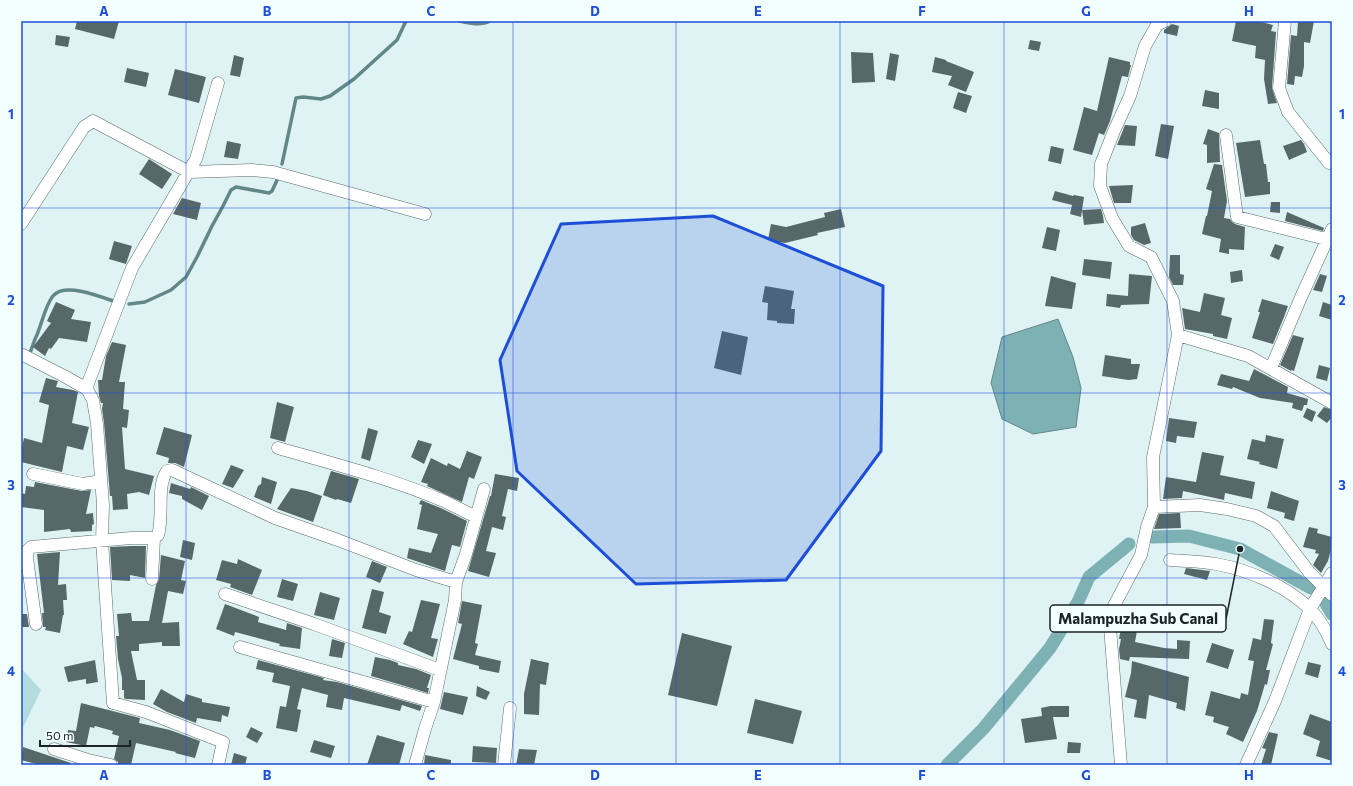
<svg xmlns="http://www.w3.org/2000/svg" width="1353" height="786" viewBox="0 0 1353 786" font-family="Commissioner,sans-serif">
<style>
.green{fill:#b3dcde}
.water{fill:#7eb1b3;stroke:#618788}
.lines{fill:none;stroke-linecap:round;stroke-linejoin:round}
.stream{stroke:#618788;stroke-width:3.5}
.canal{stroke:#7eb1b3;stroke-width:13}
.building{fill:#576869}
.street-casing{stroke:#5a6a6b;stroke-width:13}
.street{stroke:#fff;stroke-width:12}
.marked{fill:#1d4ed8;fill-opacity:0.2;stroke:#1d4ed8;stroke-width:3;stroke-linejoin:round}
.grid{fill:none;stroke:#1d4ed8;stroke-width:1;stroke-opacity:0.55}
.leader{fill:none;stroke:#1d2425;stroke-width:1.5}
.callout-dot{fill:#1d2425;stroke:#f3feff;stroke-width:1.5}
.callout{fill:#f3feff;stroke:#1d2425;stroke-width:1.5}
.callout-label{font-size:15px;text-anchor:middle;font-weight:bold;fill:#1d2425}
.neatline{fill:none;stroke:#1d4ed8;stroke-width:1.5}
.grid-label{font-size:13px;text-anchor:middle;font-weight:bold;fill:#1d4ed8}
</style>
<rect width="100%" height="100%" fill="#e0f3f4"/>
<!-- green -->
<path class="green" d="M21,668L41,690L21,732Z"/>
<!-- water -->
<path class="water" d="M1058,319L1073,357L1081,388L1076,427L1033,434L1002,419L991,383L1002,337Z"/>
<g class="lines">
<!-- stream -->
<path class="stream" d="M459,21C468,23 481,26 490,21
M282,164L296,98L303,97L321,99L330,96L354,79L397,40L406,21
M129,304L145,302L171,290L186,277L197,257L212,226L223,206L231,190L236,187L269,193L272,191L278,178
M29,354C32,350 33,343 36,337C41,327 46,302 54,295C66,283 99,296 113,301"/>
<!-- canal -->
<path class="canal" d="M1152,537L1189,536L1240,549L1311,588
M1324,600L1332,614
M947,765L983,729L1050,648L1078,602L1089,577L1129,544"/>
</g>
<!-- building -->
<path class="building" d="M77,21H119L114,39L75,29Z
M1236,21H1258L1273,25L1271,31L1276,32L1272,88L1277,103L1268,104L1264,79L1265,60L1255,58L1256,46L1232,41Z
M1298,21H1314L1310,43L1304,42V66L1302,77L1295,76L1294,85L1287,84L1291,35L1297,36Z
M1172,24L1179,26L1177,36L1164,33V30Z
M56,35L70,37L68,47L55,45Z
M1030,40L1041,42L1039,51L1028,49Z
M851,52L873,53L875,82L852,83Z
M890,53L899,55L895,81L886,79Z
M234,55L244,58L240,77L230,75Z
M935,57L946,60V61L974,72L966,92L948,85L952,76L932,72Z
M1109,57L1130,62V65H1131L1128,77L1122,76L1110,121L1104,135L1099,133L1092,155L1073,150L1084,107L1097,111Z
M127,68L149,73L146,87L124,82Z
M175,69L206,77L199,103L168,95Z
M1205,90L1219,93V109L1202,106Z
M958,92L972,96L966,113L953,108Z
M1161,124L1174,126L1168,159L1155,156Z
M1125,125L1137,126L1135,146L1117,145Z
M1208,129L1219,133L1220,162L1207,163V145L1203,144Z
M1260,140L1264,164H1266L1268,182H1270V194L1245,197L1236,143Z
M1301,140L1304,144L1307,152L1289,160L1283,146Z
M227,141L241,144L238,159L224,157Z
M1051,146L1064,149L1061,164L1048,161Z
M149,159L172,174L162,189L139,174Z
M1214,164L1222,165L1227,201L1224,218L1230,219L1232,222L1235,224L1245,227L1244,250L1229,249V254L1219,252L1221,239L1202,234L1206,216H1207L1212,191L1206,189Z
M1133,185L1131,203H1114L1109,186Z
M1055,191L1073,196L1074,195L1084,197L1081,217L1070,214L1072,205L1052,200Z
M182,198L201,203L197,220L173,214Z
M1271,202H1280V213L1270,212Z
M841,209L845,227L817,233L818,235L785,243L768,240L771,224L786,227L825,217L824,213Z
M1101,209L1103,216L1104,223L1084,225L1082,210Z
M1287,212L1324,228L1323,231L1285,221Z
M1145,223L1151,243L1144,245L1134,240L1131,235V227Z
M1047,227L1060,230L1056,251L1042,248Z
M114,241L132,246L126,264L109,259Z
M1275,244L1284,247L1279,260L1270,256Z
M1170,255H1180V274L1184,275L1183,285H1173L1169,277Z
M1084,259L1112,262L1110,279L1082,275Z
M1242,270L1243,281L1231,283L1230,272Z
M1129,274L1152,276L1149,304L1121,305L1120,308L1106,306L1107,294L1128,296Z
M1320,274L1327,276L1322,292L1313,290Z
M1051,276L1076,283L1072,309L1045,306Z
M765,286L794,291L791,309H795L794,324L777,323V321L767,320L768,303L762,302Z
M1204,293L1225,298L1221,315L1232,318L1227,339L1213,336V334L1185,329L1182,308L1200,312Z
M1262,299L1288,306L1284,317L1273,344L1252,338L1260,312H1258Z
M56,302L75,310L71,319L91,322L87,342L59,338L51,349L49,348L45,356L33,347L51,323L47,321Z
M1323,302L1332,305V320L1319,316Z
M722,331L748,337L741,375L714,368Z
M1293,335L1304,338L1294,371L1291,370V371L1280,365Z
M112,342L126,345L119,382H125L123,409L129,410L127,428L122,427L125,469L154,476L149,495L139,492L127,494L128,509L113,510L112,496H110L104,423L102,409L103,403H101L99,396L98,380H102L106,356Z
M1105,355L1131,359V364H1140L1137,379L1128,380L1102,376Z
M1319,365L1330,368L1327,381L1316,378Z
M1254,369L1288,387L1287,393L1308,399L1307,405H1304L1302,411L1292,408L1293,403L1260,398L1233,387L1232,389L1217,385L1221,374L1249,381Z
M46,378L58,381L56,387L73,390L78,392L72,423L89,427L83,450L67,446L62,472L21,462V451L24,438L42,443L49,405L39,402Z
M277,402L294,407L285,442L270,438Z
M1324,407L1332,410V417L1327,423L1317,416Z
M1307,408L1316,412L1312,422L1303,417Z
M1169,418L1197,422L1194,438L1177,436L1176,443L1166,441Z
M164,427L192,435L184,467L175,463H168L169,458L156,454Z
M368,428L378,431L370,461L361,458Z
M1266,435L1284,439L1277,469L1259,464L1260,462L1247,459L1252,439L1265,442Z
M418,440L432,444L424,464L411,457Z
M467,451L482,457L474,479L469,477L462,502L427,486L428,484L421,482L431,458L447,466L448,463L460,469Z
M1202,452L1224,456L1220,475L1255,482L1252,499L1225,493L1224,500L1183,491L1182,498L1163,499L1166,477L1196,482Z
M231,465L244,470L233,488L222,484Z
M331,471L359,479L351,503L337,499L336,500L323,495Z
M495,474L519,478L517,491L508,489L502,516L506,517L503,530L492,527L486,551L496,553L489,577L468,571L490,496H491Z
M262,477L277,482L271,504L254,497L258,486L261,484Z
M35,482L82,491L91,490L86,514L93,513L94,524L92,525V531L71,532L70,529L44,532V510L21,507V493L25,494L26,486L34,487Z
M171,483L190,489L191,487L209,496L202,510L182,499V496L169,493Z
M291,488L307,491L322,496L313,522L277,509Z
M1271,491L1299,501L1294,521L1284,518L1285,513L1267,508Z
M421,500L443,509L467,521L460,547L452,545L445,571L407,558L409,548L431,553L438,534L417,529L422,505L419,504Z
M1180,513L1181,528L1154,529L1159,514Z
M1309,527L1318,529L1317,533L1332,537V546L1328,561L1321,573L1313,565L1319,554L1315,553L1316,550L1303,547Z
M183,540L195,543L192,560L180,557Z
M131,546H146L145,578L130,575V581L112,580L110,547Z
M60,552L58,585L66,584L67,600H63L64,615H63L60,633L45,630L46,627H43L42,613H44L37,554Z
M161,555L185,561L181,580L186,581L183,594L168,591L162,623L179,622L180,646H162V642L139,644V651H131L137,680H145V700L126,699L124,698V690H122V678L118,659L116,636H119L117,614L131,613L132,621H149L156,585L159,579Z
M238,559L262,570L252,595L230,587L231,584L216,580L222,560L237,564Z
M372,561L387,567L380,583L366,577Z
M1186,568L1210,571L1207,580L1184,574Z
M282,579L298,584L293,601L277,597Z
M372,589L384,592L379,612L391,616L386,634L362,628Z
M320,592L340,598L334,620L314,615Z
M421,600L440,604L431,638L438,639L433,657L403,644L409,631L412,632Z
M462,601L482,605L475,643L478,644L475,655L501,661L499,673L479,669V666L453,659L462,624L458,623Z
M225,604L259,617L258,622L286,630L287,623L302,628L300,649L279,646L280,644L235,632L234,636L216,629Z
M21,614H27L29,627H21Z
M1264,619L1274,620L1271,643L1273,644L1266,670H1270L1267,685L1265,684L1257,711L1243,742L1226,734L1229,727L1213,722L1214,717L1205,715L1211,691L1240,699L1241,693L1248,695L1254,661L1248,660L1253,638L1261,640Z
M1122,622L1138,625L1135,642L1164,648L1177,649V640L1190,641L1189,659L1130,657L1129,661L1120,659L1119,649L1121,639H1119Z
M682,633L732,646L717,706L668,695Z
M332,639L345,643L342,658L329,656Z
M1212,643L1234,650L1228,669L1206,662Z
M375,657L390,660L398,663V665L416,669L431,675L427,688H429L428,693L371,676Z
M531,659L549,663L546,685L540,684L539,715L524,714V694Z
M95,660L98,682L86,684V679L68,682L64,667Z
M258,660L324,678L323,680L337,682L422,706L420,711L402,705L400,711L344,698L342,710L326,707L328,695L302,688L297,709L301,710L297,732L276,728L280,706L286,707L290,686L272,682L274,673L256,669Z
M1132,661L1189,677L1185,711L1176,708L1177,703L1149,695L1146,719L1134,717L1137,700L1125,697L1131,673Z
M1308,662L1321,665L1318,678L1305,674Z
M477,686L490,692L486,700L476,696Z
M161,689L184,702L186,694L202,699V702L230,707L228,717L222,715L221,722L197,718L196,723L167,712L153,704Z
M444,692L468,697L463,715L440,709Z
M755,699L802,711L793,744L747,733Z
M81,703L140,718L139,723L170,730L200,741L195,758L175,753L176,752L136,743L131,765H118V762L114,759L119,736L112,734L113,731L95,726L94,728L90,727L86,746L66,742L68,730L76,731Z
M1050,706H1069V717H1053L1057,739L1025,743L1021,719L1042,716L1041,708Z
M1310,714L1332,722V761L1316,756L1320,741L1303,734Z
M251,727L263,733L257,743L246,737Z
M1269,732L1278,734L1271,765H1261L1266,749L1262,748L1263,746Z
M377,735L405,743L399,765H367Z
M314,740L335,746L331,758L310,752Z
M1068,742L1081,743L1080,753H1067Z
M473,746L497,748L496,763L472,762Z
M23,747L71,763V765H40L21,760Z
M519,749L537,750L534,765H516Z
M234,753L247,757L245,765H231Z
M425,755L451,760V765H424Z"/>
<g class="lines">
<defs>
<path id="street" d="M1165,21L1157,25L1145,46L1130,96L1114,131L1101,164L1100,186L1112,218L1129,246L1151,257L1173,301L1178,335L1248,356L1332,403
M1285,21L1279,88L1288,112L1329,163L1332,161
M1226,135L1237,217L1326,239
M21,224L84,127L93,121L189,172L252,170L273,172L425,214
M21,354L64,376L87,389L93,400L97,424L103,505L102,541L113,703L146,712L223,742L218,765
M1271,368L1302,295L1332,229
M87,389V386L132,268L196,159L218,83
M278,448C334,464 393,479 446,502C456,507 466,512 476,517
M33,474L83,484L101,481
M1154,507L1200,505L1227,509L1256,516L1274,526L1309,572L1332,595
M1170,560C1185,561 1201,561 1216,564C1249,570 1284,585 1309,608C1318,617 1327,632 1332,644
M152,579L154,538
M225,594L314,624L440,670
M36,624L28,566L27,556L28,550L31,547L131,538H154L158,535C164,517 156,486 167,471L172,470L275,518L338,540L416,570L456,582
M240,647L434,702
M54,749L88,760L111,765
M415,765L425,729L434,702L455,600L456,582L466,554L484,489
M504,765L510,708
M1121,765L1109,615L1141,555L1147,527L1154,507L1153,457L1178,335
M1246,765L1275,701L1310,609L1332,573"/>
</defs>
<!-- street casing -->
<use href="#street" class="street-casing"/>
<!-- street -->
<use href="#street" class="street"/>
</g>
<!-- marked area -->
<path class="marked" d="M713,216L883,286L881,451L786,580L636,584L517,471L500,360L561,224Z"/>
<!-- grid -->
<path class="grid" d="M186,21V765M349,21V765M513,21V765M676,21V765M840,21V765M1004,21V765M1167,21V765M21,208H1332M21,393H1332M21,578H1332"/>
<!-- callouts -->
<path class="leader" d="M1240 549L1226 619"/>
<circle class="callout-dot" cx="1240" cy="549" r="4"/>
<rect class="callout" x="1050" y="605" width="176" height="27" rx="4"/>
<g class="callout-label">
<text x="1138" y="624">Malampuzha Sub Canal</text>
</g>
<!-- border -->
<rect width="1353" height="786" fill="none" stroke="#f3feff" stroke-width="44"/>
<!-- scale -->
<path d="M40 740v6h90v-6" fill="none" stroke="#1d2425" stroke-width="2"/>
<text x="46" y="740" font-size="12" fill="#1d2425" stroke="#f3feff" stroke-width="3" paint-order="stroke">50 m</text>
<rect x="22" y="22" width="1309" height="742" class="neatline"/>
<g class="grid-label">
<text x="104" y="16">A</text>
<text x="267" y="16">B</text>
<text x="431" y="16">C</text>
<text x="595" y="16">D</text>
<text x="758" y="16">E</text>
<text x="922" y="16">F</text>
<text x="1086" y="16">G</text>
<text x="1249" y="16">H</text>
<text x="11" y="119">1</text>
<text x="1342" y="119">1</text>
<text x="11" y="305">2</text>
<text x="1342" y="305">2</text>
<text x="11" y="490">3</text>
<text x="1342" y="490">3</text>
<text x="11" y="676">4</text>
<text x="1342" y="676">4</text>
<text x="104" y="780">A</text>
<text x="267" y="780">B</text>
<text x="431" y="780">C</text>
<text x="595" y="780">D</text>
<text x="758" y="780">E</text>
<text x="922" y="780">F</text>
<text x="1086" y="780">G</text>
<text x="1249" y="780">H</text>
</g>
</svg>
